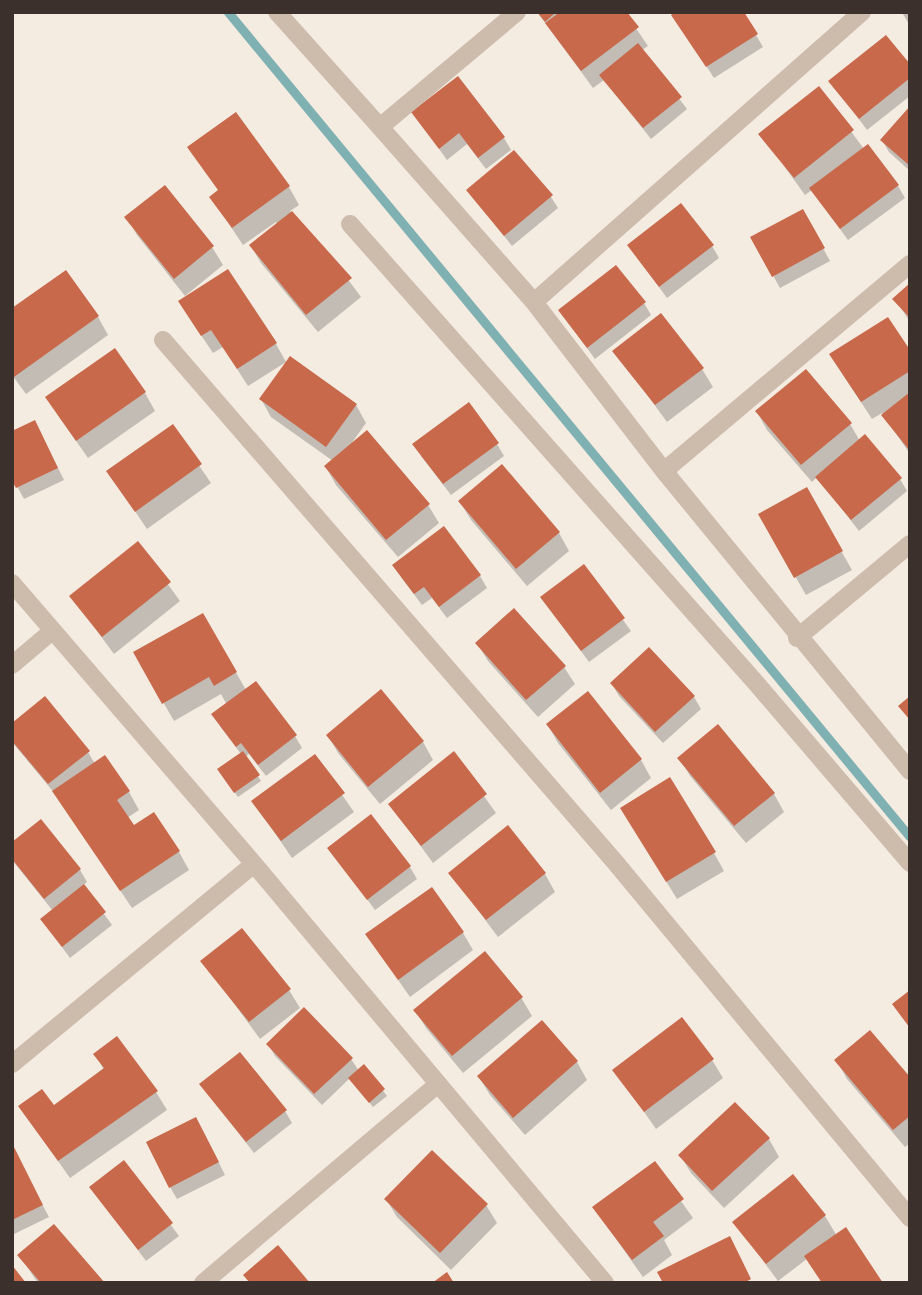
<svg xmlns="http://www.w3.org/2000/svg" width="922" height="1295" viewBox="0 0 922 1295" font-family="Commissioner,sans-serif">
<style>
.shadow{fill:#0003}
.lines{fill:none;stroke-linecap:round;stroke-linejoin:round}
.stream{stroke:#7fb0b2;stroke-width:9}
.building{fill:#c8694b}
.minor{stroke:#cdbbac;stroke-width:18}
</style>
<rect width="100%" height="100%" fill="#f4ebe1"/>
<!-- shadow -->
<path class="shadow" d="M625,12L648,46L642,50L687,109L651,139L604,80L593,88L538,13Z
M910,12V26L903,14Z
M681,27L756,35L763,47L714,78Z
M910,67V96L867,130L831,81Z
M819,88L864,149L898,186L905,198L848,240L812,190L805,195L761,134Z
M910,109V171L889,152L882,140Z
M413,112L504,138L511,150L486,169L467,144L447,160Z
M189,147L289,187L299,205L290,211L323,252L326,250L361,297L318,332L261,263L251,246L278,224L276,222L243,245L211,197L219,191Z
M164,187L212,247L223,265L185,296L137,235L127,217Z
M468,190L551,197L558,208L512,246Z
M803,211L830,261L780,288L752,238Z
M629,246H712L719,258L667,298Z
M910,286V322L895,299Z
M644,303L651,315L595,359L560,311Z
M12,310L98,317L108,335L26,394L12,375Z
M191,320L276,344L286,362L248,386L223,347L213,353Z
M615,351L702,369L713,387L667,422Z
M910,353V454L882,413L872,419L842,373Z
M145,393L155,411L88,458L58,415Z
M261,399L356,405L366,423L351,444L428,505L439,523L398,557L336,485L326,467L333,461L271,417Z
M757,412L850,424L860,441L900,479L907,491L859,531L817,477L812,482L767,430Z
M172,426L211,483L147,529L108,471Z
M41,434L64,480L24,499L12,477Z
M497,444L504,456L451,495L421,456Z
M806,489L852,570L806,595L760,515Z
M460,502L559,533L569,551L527,586L471,520Z
M138,543L180,601L114,654L71,596Z
M584,566L631,631L589,662L542,598Z
M480,576L487,588L447,618L432,598L422,605L401,577Z
M203,615L246,690L295,736L302,748L266,776L249,754L245,757L261,781L238,797L222,775L241,754L220,726L227,705L221,694L174,721L135,653Z
M477,643L564,667L575,684L538,717L488,661Z
M612,684L694,697L701,709L663,743L619,696Z
M381,692L423,742L433,760L380,804L338,753L328,735Z
M588,693L641,760L651,778L611,810L558,743L548,725Z
M12,725L88,752L95,764L129,792L139,810L127,818L134,828L179,852L189,870L132,908L56,795L12,742Z
M454,754L496,813L433,863L390,804Z
M315,756L354,812L292,858L253,801Z
M680,759L774,794L784,812L746,843L690,776Z
M632,826L714,853L724,871L677,899Z
M12,844L80,870L87,882L83,885L112,925L70,958L42,920L53,911L12,860Z
M329,848L410,867L417,879L375,910Z
M450,873L545,874L555,892L498,937Z
M463,933L473,950L410,997L367,935Z
M484,954L522,999L532,1016L463,1073L426,1028L415,1010Z
M203,961L289,990L300,1008L260,1039Z
M542,1022L577,1062L587,1080L525,1135L490,1095L479,1077Z
M268,1044L351,1059L359,1071L364,1066L387,1096L373,1107L350,1078L322,1105L275,1056Z
M96,1055L156,1092L167,1110L70,1178L20,1107H54L104,1070Z
M712,1060L723,1078L656,1129L615,1070Z
M837,1061L910,1080V1143L905,1147L847,1079Z
M201,1085L285,1111L292,1123L254,1153Z
M735,1104L769,1139L779,1157L724,1208L691,1173L680,1155Z
M203,1131L225,1175L177,1199L170,1187Z
M12,1148L49,1217L12,1235Z
M124,1162L179,1236L146,1261L91,1187Z
M654,1163L693,1218L664,1240L672,1255L643,1277L594,1208Z
M793,1176L825,1216L837,1236L778,1281L735,1223Z
M386,1199L486,1205L497,1223L451,1270L397,1217Z
M19,1255L103,1283H38Z"/>
<g class="lines">
<!-- stream -->
<path class="stream" d="M228,12L910,837"/>
</g>
<!-- building -->
<path class="building" d="M537,12H556L545,22Z
M560,12H627L639,27L581,71L545,23Z
M675,12H744L758,34L706,67L671,15Z
M886,35L910,64V78L859,119L828,81Z
M638,43L682,97L643,128L599,75Z
M458,76L505,137L478,158L459,133L439,149L411,112Z
M819,86L854,130L794,178L758,134Z
M910,106V166L880,140Z
M236,112L290,186L232,228L209,197L218,190L187,147Z
M868,144L899,185L840,229L809,188Z
M514,150L553,195L504,236L466,190Z
M165,185L214,246L174,279L124,217Z
M681,203L714,245L659,287L627,245Z
M803,209L825,248L772,277L750,237Z
M292,211L352,278L306,315L249,245Z
M616,265L646,302L587,348L558,310Z
M228,269L277,343L237,369L211,330L201,336L178,301Z
M66,270L99,316L14,377L12,308Z
M910,283V318L892,299Z
M661,313L704,368L655,405L612,351Z
M888,317L910,350V371L861,402L829,354Z
M115,348L146,392L76,441L45,397Z
M290,356L357,404L326,447L259,399Z
M806,369L852,423L801,465L755,411Z
M910,392V451L881,415Z
M469,402L499,443L443,484L412,444Z
M35,420L58,468L16,488L12,481V431Z
M173,424L202,464L135,512L106,471Z
M367,430L430,504L386,540L324,466Z
M865,434L902,478L851,520L815,477Z
M502,464L560,532L516,569L458,501Z
M807,487L843,551L794,578L758,514Z
M444,526L481,575L439,607L424,587L414,594L392,565Z
M138,541L171,582L102,637L69,596Z
M584,564L625,618L581,651L540,597Z
M514,608L566,666L526,700L475,643Z
M203,613L237,672L214,686L209,677L162,704L133,652Z
M649,647L695,696L655,732L610,683Z
M256,681L297,735L258,765L241,743L236,747L211,714Z
M381,689L424,741L368,787L326,735Z
M588,691L642,759L600,793L546,724Z
M45,696L90,751L48,784L12,741V723Z
M910,696V720L898,706Z
M718,724L775,793L734,826L677,758Z
M243,751L260,775L234,793L217,769Z
M454,751L487,794L421,846L388,804Z
M315,754L345,793L281,841L251,801Z
M105,755L130,791L117,800L134,825L154,812L180,851L120,891L52,791Z
M670,777L716,852L666,882L620,808Z
M371,814L411,866L367,900L327,848Z
M41,819L81,869L44,899L12,859V842Z
M508,825L546,873L486,920L448,873Z
M84,884L106,912L62,947L40,919Z
M432,887L464,932L398,980L365,934Z
M242,928L291,989L249,1022L200,961Z
M485,951L523,997L452,1056L413,1010Z
M910,990V1028L892,1004Z
M304,1007L353,1058L314,1094L266,1044Z
M682,1017L714,1059L644,1112L612,1070Z
M542,1020L578,1061L513,1118L477,1076Z
M870,1030L910,1077V1116L893,1130L834,1060Z
M117,1036L158,1091L58,1161L18,1106L42,1089L54,1105L104,1068L93,1054Z
M240,1052L287,1110L246,1142L199,1084Z
M364,1064L385,1089L369,1103L348,1078Z
M735,1102L770,1138L712,1191L678,1155Z
M196,1117L219,1162L169,1188L146,1142Z
M12,1143L43,1205L12,1220Z
M432,1150L488,1204L440,1253L384,1199Z
M124,1160L173,1223L138,1250L89,1187Z
M655,1161L684,1199L653,1222L664,1236L632,1260L592,1207Z
M793,1174L826,1215L766,1264L732,1222Z
M54,1224L105,1283H41L17,1255Z
M846,1227L883,1283H822L804,1256Z
M730,1236L751,1279L744,1283H663L657,1272Z
M278,1245L310,1283H250L243,1275Z
M12,1265L26,1283H12Z
M447,1272L454,1283H432Z"/>
<g class="lines">
<!-- minor -->
<path class="minor" d="M277,12L380,127
M517,12L380,127L534,302L664,471L910,771
M350,224L756,683L910,863
M534,302L862,12
M163,340L615,862L910,1218
M664,471L910,264
M12,583L254,864L605,1283
M797,638L910,544
M12,665L51,632
M12,1064L254,864
M203,1283L438,1084"/>
</g>
<!-- border -->
<rect width="922" height="1295" fill="none" stroke="#3b302b" stroke-width="28"/>
</svg>
